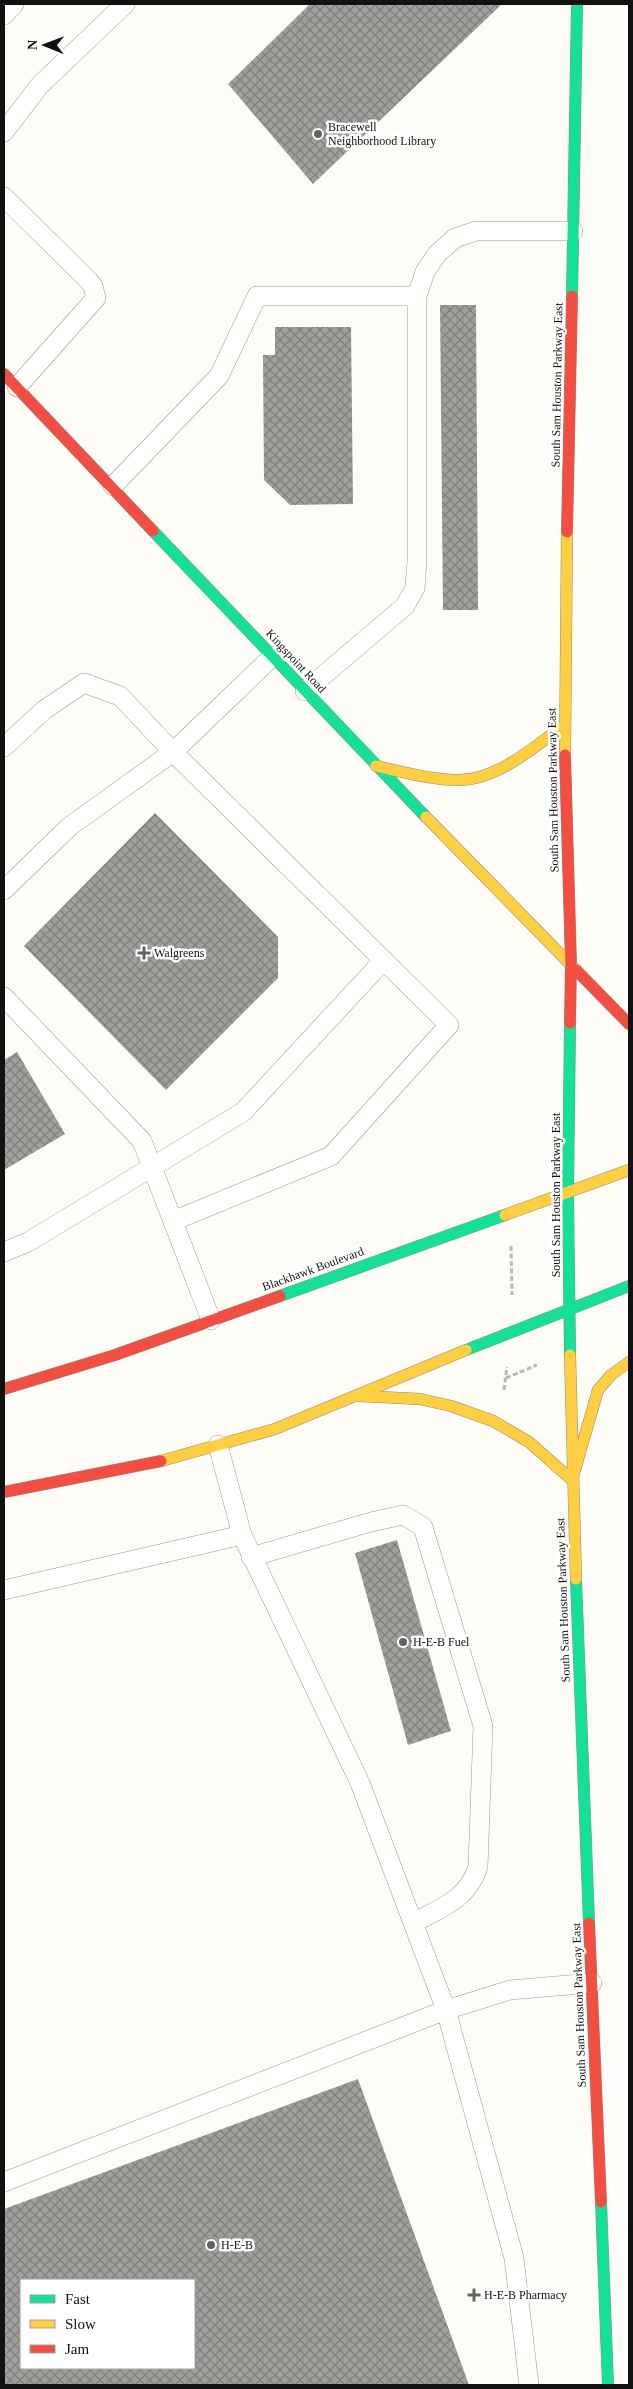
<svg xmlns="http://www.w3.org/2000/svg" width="633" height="2389" viewBox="0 0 633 2389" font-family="'Times New Roman',serif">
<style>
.building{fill:url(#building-cross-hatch);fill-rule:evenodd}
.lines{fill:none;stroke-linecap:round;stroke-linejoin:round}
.lane-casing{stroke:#979795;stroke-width:20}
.fast-casing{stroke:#8e8d8b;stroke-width:12}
.slow-casing{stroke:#8e8d8b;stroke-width:12}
.jam-casing{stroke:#8e8d8b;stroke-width:12}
.path{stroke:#b9b9b8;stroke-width:3;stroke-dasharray:5 2.5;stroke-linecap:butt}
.lane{stroke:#fffffe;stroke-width:19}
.fast{stroke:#16e098;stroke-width:11}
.slow{stroke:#ffcf43;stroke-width:11}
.jam{stroke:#f24e42;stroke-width:11}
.poi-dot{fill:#646362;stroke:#fff;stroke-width:2}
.labels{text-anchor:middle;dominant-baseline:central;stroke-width:5;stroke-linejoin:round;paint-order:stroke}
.poi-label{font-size:12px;fill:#111;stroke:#fff;text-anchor:start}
.street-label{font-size:12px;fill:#111;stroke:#fff}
</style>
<defs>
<pattern id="building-cross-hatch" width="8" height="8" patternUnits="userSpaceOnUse" patternTransform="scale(1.25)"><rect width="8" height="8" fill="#a19f9c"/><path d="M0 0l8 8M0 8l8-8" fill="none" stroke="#82807e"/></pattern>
</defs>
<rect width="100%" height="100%" fill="#fdfcf7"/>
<!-- building -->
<path class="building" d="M310,4H499L501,5L313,184L228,84Z
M440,305H476L478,610H443Z
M275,327H351L353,504L290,505L264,480L263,355H275Z
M155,813L278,937V978L166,1090L24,946Z
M17,1052L65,1134L4,1170V1060Z
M397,1540L451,1731L408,1745L355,1553Z
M358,2079L469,2385H4V2209ZM21,2280H194V2368H21Z"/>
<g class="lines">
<defs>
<path id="lane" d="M4,15L14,4
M4,132L40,85L125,4
M4,197L88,280L93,286L96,298L17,387
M113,486L219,376L257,296H417
M305,691L405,606L415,588L417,561V296L425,272L437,254L455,238L476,231H573
M4,747L44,710L84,683L120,696L173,752L449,1025L331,1156L173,1221
M4,890L69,827L173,752L273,656
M4,997L142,1141L211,1320
M4,1252L28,1242L243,1112L383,961
M218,1445L242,1535L360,1783L446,2010L514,2258L529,2385
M251,1557L371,1522L403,1515L423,1527L483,1726L478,1867C468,1899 441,1908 413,1923
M4,1590L242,1535
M4,2182L446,2010L510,1990L592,1983"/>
<path id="fast" d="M572,296L577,4
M153,531L426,817
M280,1296L505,1215
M466,1350L629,1286
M570,1355L568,1193L570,1023
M576,1579L589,1923
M601,2202L608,2385"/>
<path id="slow" d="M565,755L567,532
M376,766C403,772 432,780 460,780C499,779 534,747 564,725
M426,817L576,970
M505,1215L629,1170
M570,1355L576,1579
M359,1396L420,1399L451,1406L493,1421L529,1442L572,1480L598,1390L611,1375L629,1362
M161,1461L275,1429L466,1350"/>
<path id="jam" d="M4,374L153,531
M567,532L572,296
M565,755L571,964L570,1023
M576,970L629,1024
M4,1389L115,1355L280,1296
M4,1492L161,1461
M589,1923L601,2202"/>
</defs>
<!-- lane casing -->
<use href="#lane" class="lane-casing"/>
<!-- fast casing -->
<use href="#fast" class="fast-casing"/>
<!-- slow casing -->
<use href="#slow" class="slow-casing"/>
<!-- jam casing -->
<use href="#jam" class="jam-casing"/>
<!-- path -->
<path class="path" d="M511,1246L512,1295
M506,1378L537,1365
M504,1390L507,1367"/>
<!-- lane -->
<use href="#lane" class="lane"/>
<!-- fast -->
<use href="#fast" class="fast"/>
<!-- slow -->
<use href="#slow" class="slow"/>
<!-- jam -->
<use href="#jam" class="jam"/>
</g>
<!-- markers -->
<g class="poi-dot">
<circle cx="318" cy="134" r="5"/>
<path d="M141.5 945.5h5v5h5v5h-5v5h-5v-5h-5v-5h5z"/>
<circle cx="403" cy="1642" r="5"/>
<circle cx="211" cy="2245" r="5"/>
<path d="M471.5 2287.5h5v5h5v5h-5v5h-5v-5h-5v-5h5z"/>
</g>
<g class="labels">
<!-- poi labels -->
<g class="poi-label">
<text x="328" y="127">Bracewell<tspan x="328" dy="14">Neighborhood Library</tspan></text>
<text x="154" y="953">Walgreens</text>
<text x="413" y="1642">H-E-B Fuel</text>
<text x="221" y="2245">H-E-B</text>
<text x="484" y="2295">H-E-B Pharmacy</text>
</g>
<!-- street labels -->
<g class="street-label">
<text transform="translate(557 385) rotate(-89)">South Sam Houston Parkway East</text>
<text transform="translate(296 661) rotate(47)">Kingspoint Road</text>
<text transform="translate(553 790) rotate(-91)">South Sam Houston Parkway East</text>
<text transform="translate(556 1195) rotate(-90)">South Sam Houston Parkway East</text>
<text transform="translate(313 1269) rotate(-20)">Blackhawk Boulevard</text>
<text transform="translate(563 1600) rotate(-92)">South Sam Houston Parkway East</text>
<text transform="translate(579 2005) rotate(-92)">South Sam Houston Parkway East</text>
</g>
</g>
<!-- border -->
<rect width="633" height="2389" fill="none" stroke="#111111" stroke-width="10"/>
<!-- legend -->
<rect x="20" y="2279" width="175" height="90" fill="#ffffff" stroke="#a0a0a0"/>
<rect x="30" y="2295" width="25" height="8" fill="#16e098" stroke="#a0a0a0"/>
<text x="65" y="2304" font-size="15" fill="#111111">Fast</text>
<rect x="30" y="2320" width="25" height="8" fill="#ffcf43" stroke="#a0a0a0"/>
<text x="65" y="2329" font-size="15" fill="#111111">Slow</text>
<rect x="30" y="2345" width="25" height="8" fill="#f24e42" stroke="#a0a0a0"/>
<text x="65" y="2354" font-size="15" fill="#111111">Jam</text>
<!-- north arrow -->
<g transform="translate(45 45) rotate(271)" stroke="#ffffff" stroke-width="4" paint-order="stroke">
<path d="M0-4L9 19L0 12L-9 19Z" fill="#111111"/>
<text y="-8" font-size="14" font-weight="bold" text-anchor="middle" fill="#111111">N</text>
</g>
</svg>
